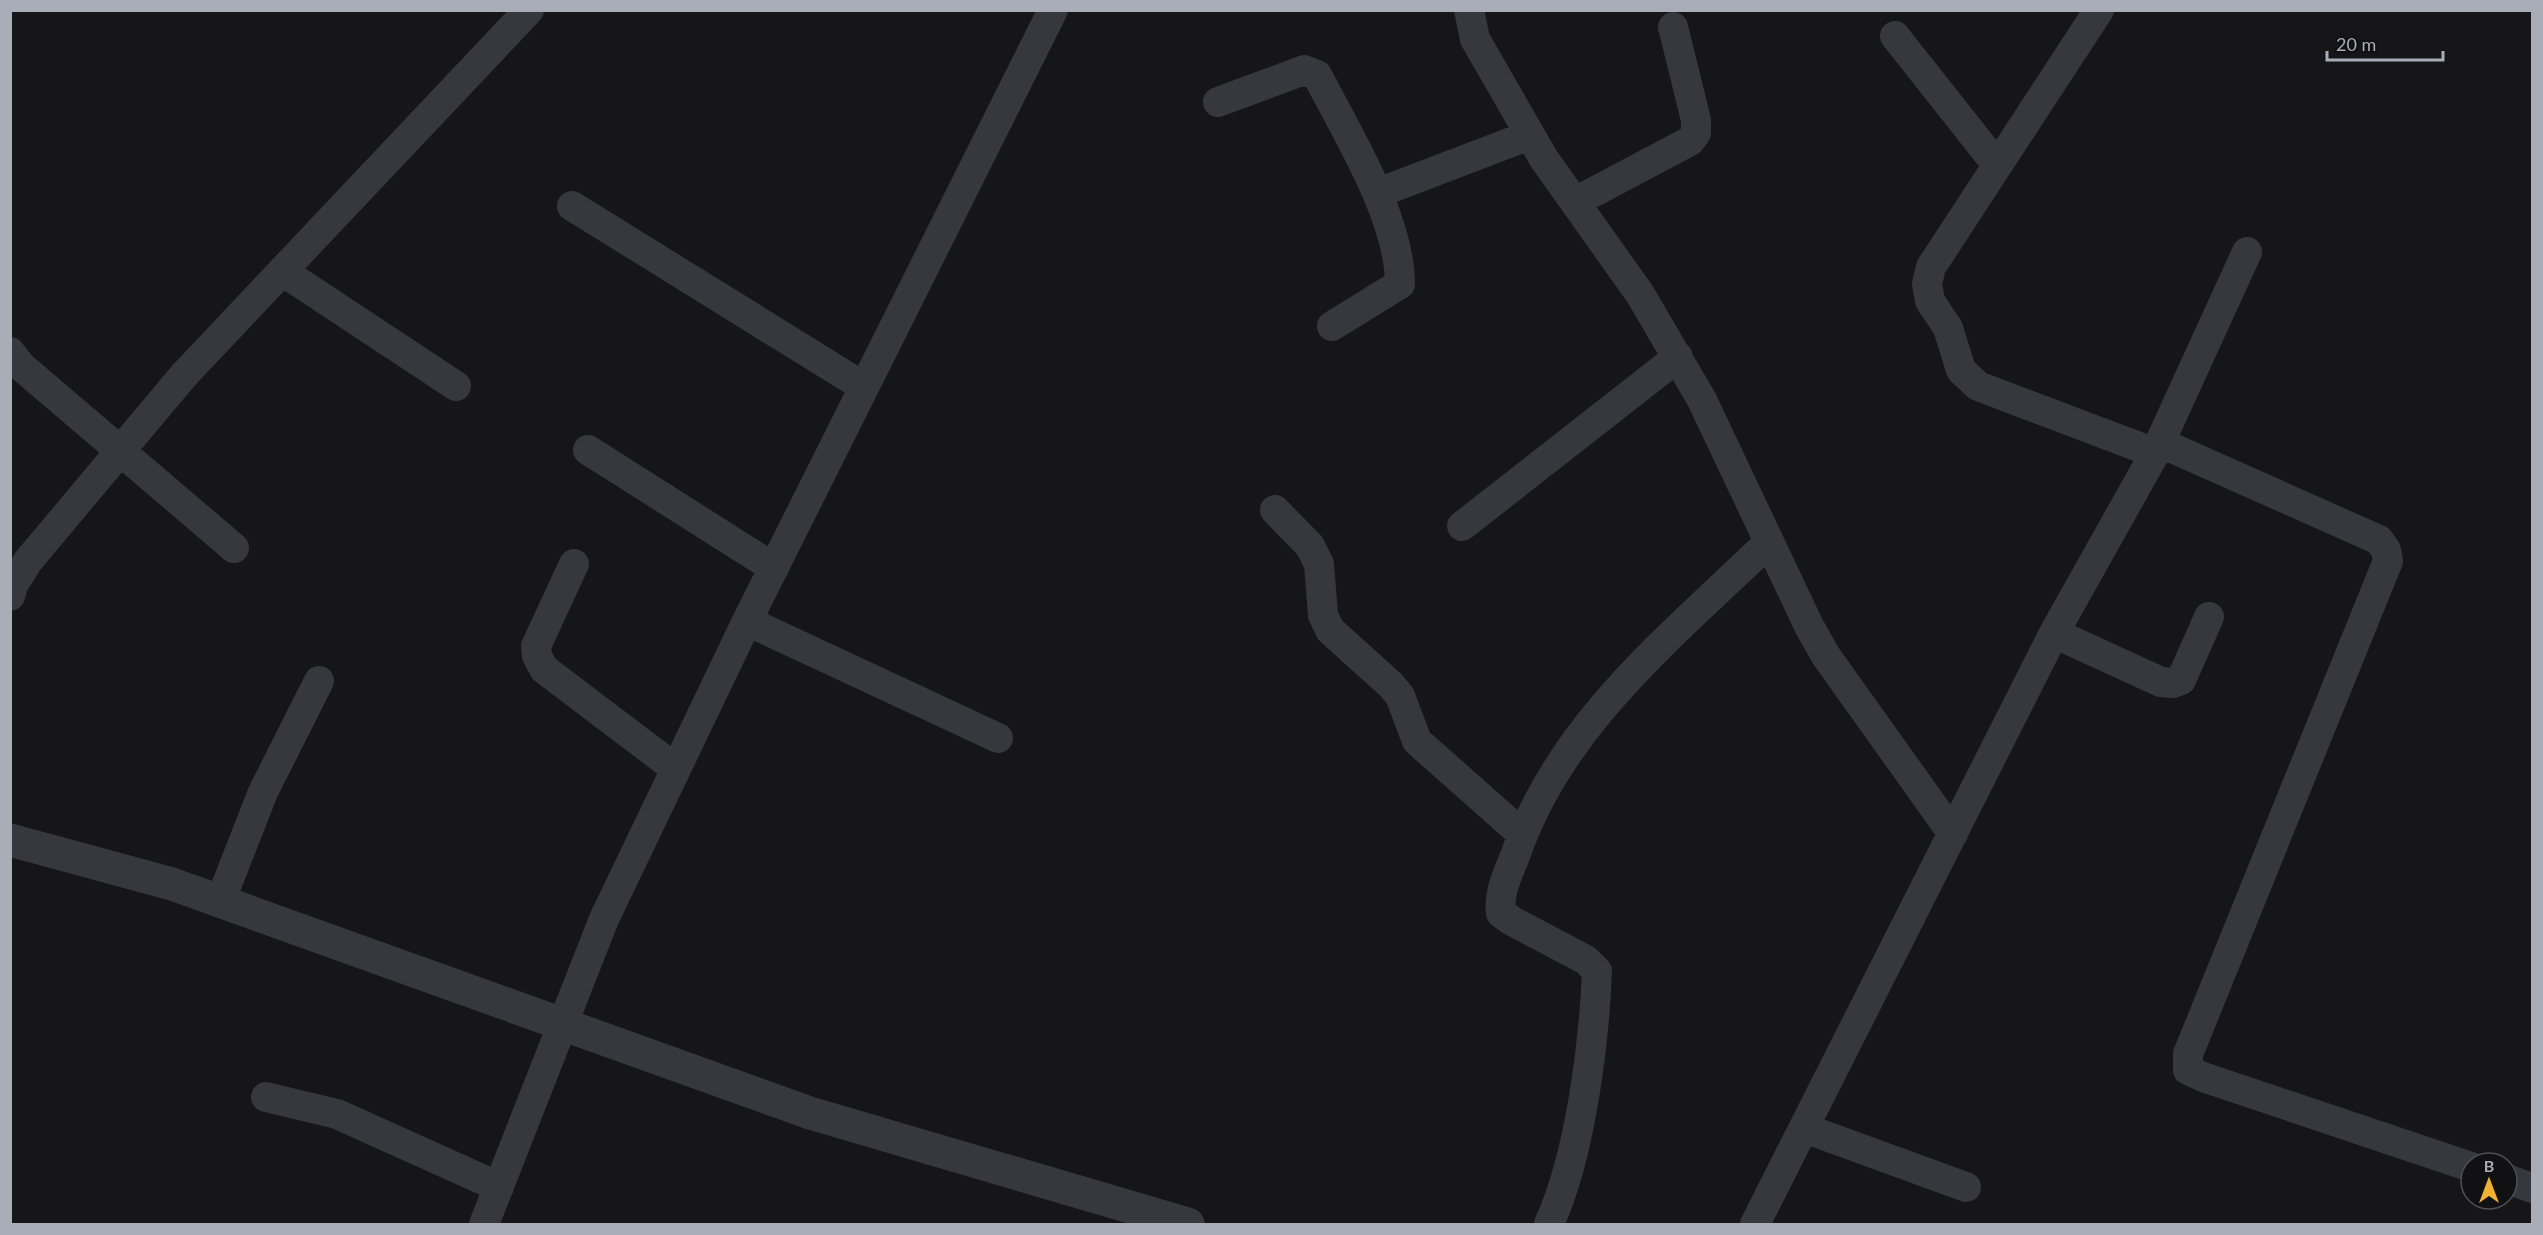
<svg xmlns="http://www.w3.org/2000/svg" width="2543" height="1235" viewBox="0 0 2543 1235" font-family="Lato,sans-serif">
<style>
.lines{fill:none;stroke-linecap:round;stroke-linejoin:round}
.minor{stroke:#37383d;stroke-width:30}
.tertiary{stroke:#37383d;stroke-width:33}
</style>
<rect width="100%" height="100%" fill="#161618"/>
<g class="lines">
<!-- minor -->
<path class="minor" d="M1469,10L1475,39L1544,159L1640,294L1702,400L1809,626L1826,656L1953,834
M1895,36L1997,165
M1218,102L1304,70L1317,75C1347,133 1400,218 1400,284L1332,326
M1378,193L1530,135
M1575,202L1690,141L1696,133V120L1673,27
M572,206L864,387
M282,271L456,386
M10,352L22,367L234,548
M2161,443L2379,540L2386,550L2388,561L2188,1054V1070L2203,1077L2471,1167
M588,450L774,568
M2155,453L2247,252
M1275,510L1310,546L1319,564L1323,615L1330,630L1391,685L1400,696L1417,741L1522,834
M1462,526L1678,357
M574,564L536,646L537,656L544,669L676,769
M10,596L13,585L28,561L184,375L529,10
M747,621L998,738
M2054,633L2161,682L2173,683L2181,680L2209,617
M220,902L263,792L319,681
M266,1097L337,1114L499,1187
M1804,1128L1966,1187
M2507,1179L2532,1188
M484,1224L604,919L747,621L1053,10
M1549,1224C1580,1156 1594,1046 1597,971L1586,960L1512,921L1501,913C1498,893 1508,874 1515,856C1560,724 1672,636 1769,542
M1755,1224L2054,633L2155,453L1978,386L1961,370L1948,328L1930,301L1927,284L1931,267L2099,10"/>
<!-- tertiary -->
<path class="tertiary" d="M10,840L172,884L810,1113L1188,1224"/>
</g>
<!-- border -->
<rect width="2543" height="1235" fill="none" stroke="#a8adb8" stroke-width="24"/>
<!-- north arrow -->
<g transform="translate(2489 1181)"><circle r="28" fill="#111113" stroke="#4d4f55" stroke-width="1.5"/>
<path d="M0-4.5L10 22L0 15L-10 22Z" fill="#f2b134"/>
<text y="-9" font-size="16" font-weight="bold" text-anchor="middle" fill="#a8adb8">B</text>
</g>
<!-- scale -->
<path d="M2327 51v9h116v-9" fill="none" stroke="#a8adb8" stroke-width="3"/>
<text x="2336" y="51" font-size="18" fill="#a8adb8" stroke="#111113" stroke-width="4.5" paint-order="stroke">20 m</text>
</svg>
